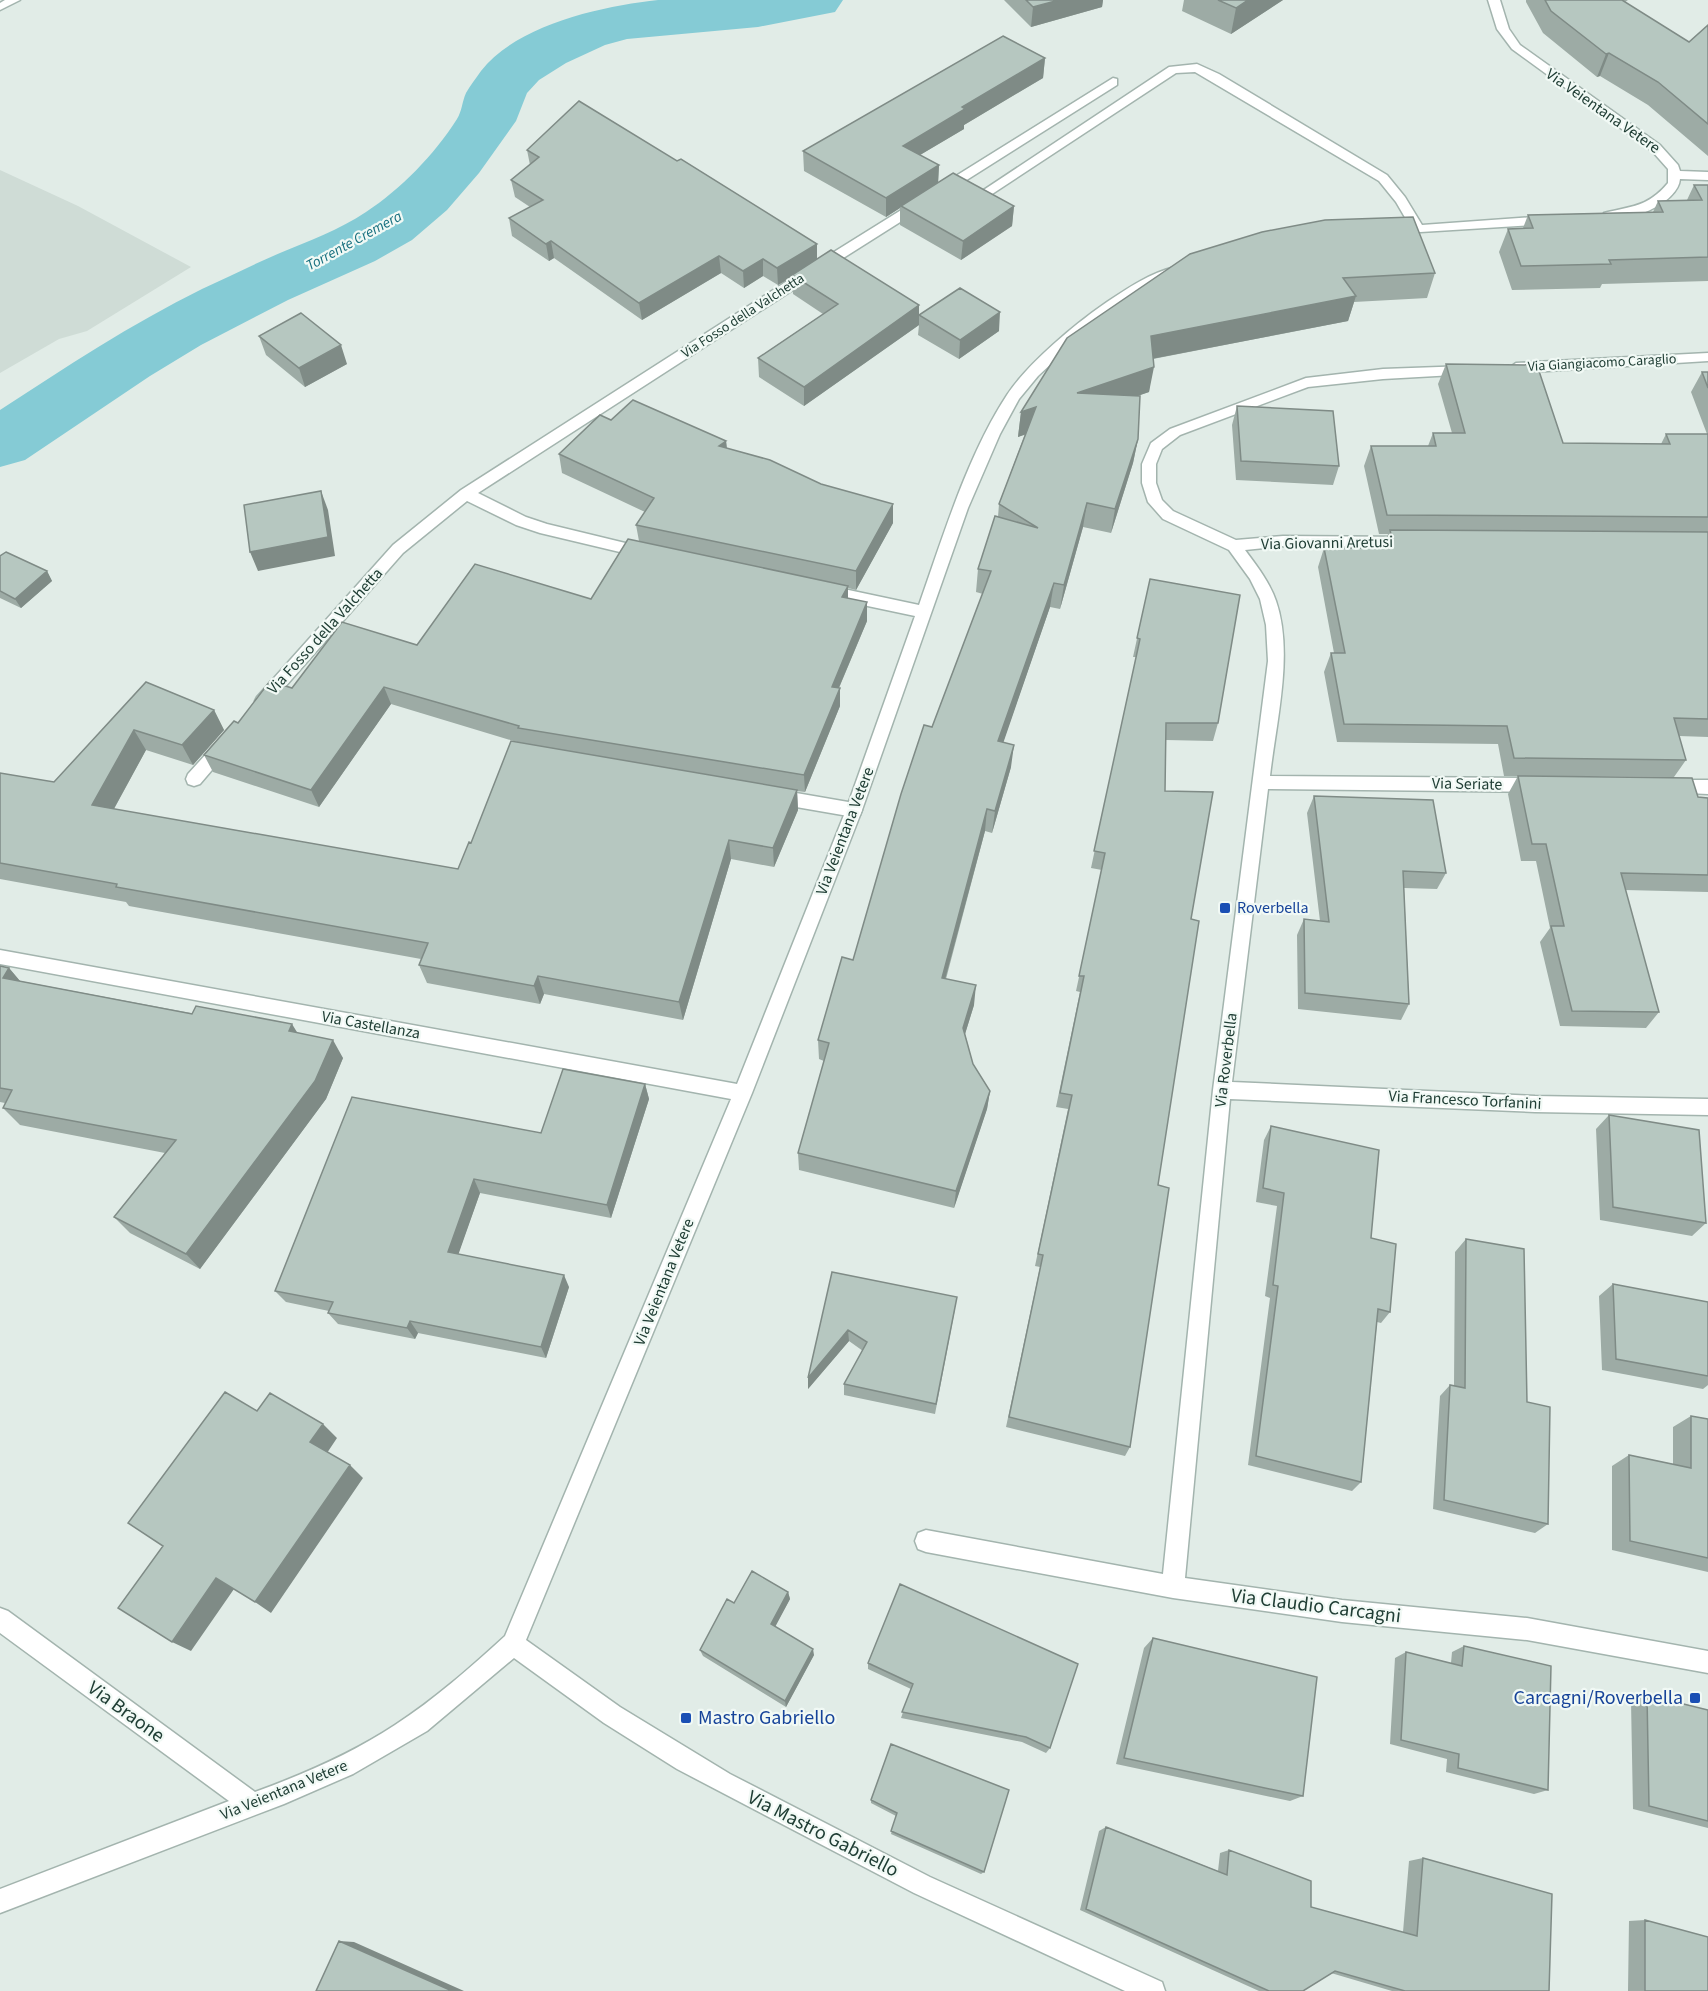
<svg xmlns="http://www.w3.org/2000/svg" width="1708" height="1991" viewBox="0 0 1708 1991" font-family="'Source Sans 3',sans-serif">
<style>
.built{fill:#cfdcd6}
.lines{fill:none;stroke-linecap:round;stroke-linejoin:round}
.river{fill:#85cbd5;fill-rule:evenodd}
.service-casing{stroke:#a3b4ae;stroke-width:3}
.minor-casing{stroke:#a3b4ae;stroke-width:3}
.tertiary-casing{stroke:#a3b4ae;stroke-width:3}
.service{fill:#fff;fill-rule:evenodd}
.minor{fill:#fff;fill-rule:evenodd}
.tertiary{fill:#fff;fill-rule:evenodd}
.wall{fill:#9daba5}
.shaded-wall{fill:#7f8b86}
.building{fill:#b6c7c0;stroke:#7f8b86;stroke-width:1.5}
.transit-dot{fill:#1a4fb4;stroke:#f1f9f5;stroke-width:2}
.labels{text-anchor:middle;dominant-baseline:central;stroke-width:4.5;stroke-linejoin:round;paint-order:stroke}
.far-street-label{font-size:14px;fill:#203e35;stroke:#f1f9f5}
.far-water-label{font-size:15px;font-style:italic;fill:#166f7e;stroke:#f1f9f5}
.street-label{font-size:16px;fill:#203e35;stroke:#f1f9f5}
.transit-label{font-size:16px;fill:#164399;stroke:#f1f9f5;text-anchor:start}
.near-street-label{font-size:20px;fill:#203e35;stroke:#f1f9f5}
.near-transit-label{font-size:20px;fill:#164399;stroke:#f1f9f5;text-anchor:end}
</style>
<rect width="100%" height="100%" fill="#e1ece7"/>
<!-- built -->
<path class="built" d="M0,170L78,206L191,267L87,331L59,339L0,373Z"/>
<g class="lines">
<!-- river -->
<path class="river" d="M658,0H843L835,12L758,27L627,39L605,45L566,63L539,80L527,93L516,121L479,173L447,210L412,240L375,261L288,300L201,345L150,376L25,460L0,467V410C66,367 131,324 202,289C228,277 254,264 280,253C309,241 339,230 366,212C401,189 434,155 457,119C462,111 462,102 466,93C470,86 476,78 481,71C518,24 603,6 658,0Z"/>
<defs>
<path id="service" d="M773,789L854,803L860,805L862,810L860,815L854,817L773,803L767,801L765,796L767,791Z"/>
<path id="minor" d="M1488,0H1500L1509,29L1520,45L1660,145L1678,165L1680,171L1708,172V180L1680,179C1678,204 1626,224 1604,219L1603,216L1604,213C1632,206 1648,207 1668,183V169L1652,151L1512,49L1497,29Z
M1197,64L1219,74L1387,175L1405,197L1422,225L1548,216L1554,220L1548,224L1388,234L1387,231L1388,228L1410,226L1396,202L1379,181L1195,72L1176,73L983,200L979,201L973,197L1169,67Z
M1113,78L1117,79V85L799,286L478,493L526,517L547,524L650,549L653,553L650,557L645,558L540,533L516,525L467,501L403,553L269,705H257L255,701L257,697L393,545L461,490L789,280Z
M1175,267L1180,268L1182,271L1180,274L1144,290L1096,322L1038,376L1019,399L1000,434L968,508L862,810L752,1093L526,1640L620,1707L730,1774L930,1877L1162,1982L1165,1991H1125L914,1893L677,1769L604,1723L514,1658L427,1731L353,1774L284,1804L0,1913V1889L229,1801L0,1633V1608L8,1611L255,1792C304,1774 351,1754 395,1725C435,1699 470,1668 505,1636L731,1099L0,964V950L737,1084L846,810L915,616L825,597L820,595L817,591L820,587L825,585L919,605C943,537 967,456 1007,395C1028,363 1075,324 1107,302C1128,288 1150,273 1175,267Z
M1708,353V361L1516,373L1509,368L1516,363Z
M1467,366L1472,368L1474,371L1472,374L1383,379L1308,387L1180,435L1162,449L1156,464V483L1162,500L1173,511L1236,540L1283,536L1409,537L1414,538L1416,542L1414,546L1409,547L1283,546L1245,550C1257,566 1270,583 1276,601C1294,653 1276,722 1270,776L1538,778L1544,780L1546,785L1544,790L1538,792L1268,789L1232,1082L1535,1096L1708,1099V1115L1535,1112L1230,1099L1185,1578L1342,1600L1527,1618L1708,1651V1673L1527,1640L1342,1622L1173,1598L926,1552L918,1549L915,1541L918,1533L926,1530L1163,1574L1213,1090L1268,661L1266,625L1260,599L1250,579L1229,550L1163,519L1148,502L1142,483V464L1151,443L1170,429L1306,378L1383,369Z
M223,740L229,742L231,746L229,750L200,784L194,786L188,784L186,779L188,774L217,742Z
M1671,780H1708V794L1665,792L1663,787L1665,782Z"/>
<path id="tertiary" d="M5,0H20L0,10V3Z"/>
</defs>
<!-- service casing -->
<use href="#service" class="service-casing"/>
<!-- minor casing -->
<use href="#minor" class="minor-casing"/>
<!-- tertiary casing -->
<use href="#tertiary" class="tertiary-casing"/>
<!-- service -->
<use href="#service" class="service"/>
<!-- minor -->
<use href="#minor" class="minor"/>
<!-- tertiary -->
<use href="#tertiary" class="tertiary"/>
</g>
<!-- wall -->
<path class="wall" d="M1004,0H1103L1102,7L1031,27Z
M1184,0H1283L1231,34L1182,11Z
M1526,0H1628L1625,2L1689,42L1708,25V156L1648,105L1600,76L1597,77L1543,33L1526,2Z
M1045,58L1043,78L964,125V129L920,155L939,165L938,182L1014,206L1012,226L961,260L900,225V208L886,217L804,171L803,151Z
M527,150L817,259L919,305V315L999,331L959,359L918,335L919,325L804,406L759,377L758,358L823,314L793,294L792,277L778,285L763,276L744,288L721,273L642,320L554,258L549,261L512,236L509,218L530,207L515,197L511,180L530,165Z
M1694,185H1708V281L1602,284L1600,288L1512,290L1499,252L1508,229L1523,228L1528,215L1653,212L1658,201L1687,200Z
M1190,254L1435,273L1427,298L1354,302L1348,321L1153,359L1149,392L1137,396L1138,439L1133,463L1111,533L1083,527L1060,609L1050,607L1003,742L1011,767L992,833L985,831L946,979L974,1005L965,1034L973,1064L990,1091L987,1109L954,1208L799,1170L798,1153L824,1061L819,1059L818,1040L853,960L932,727L983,594L976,592L978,569L998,517L999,504L1025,434L1018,437L1021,412Z
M259,336L347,364L305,387L266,355Z
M1446,364L1563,443L1661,444L1666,434H1707L1691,392L1702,372H1708V737L1679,736L1686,760L1674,777L1504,776L1498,744L1337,742L1324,672L1331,653H1334L1318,567L1324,548H1365L1367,543H1385L1388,534H1379L1364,466L1371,446H1428L1433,433H1452L1438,384Z
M1237,406L1339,466L1333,485L1236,480L1232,425Z
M611,420L726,441L727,449L893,523L856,590L848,588V598L867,621L839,688L840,706L805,792L797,791L798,810L774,867L731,859L683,1020L544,994L540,1004L427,983L419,965L421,959L129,906L126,902L0,879V773L54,782L146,682L214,710L224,730L193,765L146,750L114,809L458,869L471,843L517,742L391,704L319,807L213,772L204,755L238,723L292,688L417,645L591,599L639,541L636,525L645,512L562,473L559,454Z
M0,556L47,571L52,581L21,608L0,598Z
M1150,579L1218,723L1213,741L1166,740L1165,791L1191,919L1158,1185L1130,1447L1125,1456L1006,1427L1040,1267L1035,1266L1068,1109L1056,1107L1080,992L1076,991L1102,870L1091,868L1136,657H1133Z
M1518,776L1698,797L1708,798V892L1625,890L1659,1012L1646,1028L1560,1026L1540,942L1550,928L1536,861H1521L1508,794Z
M1314,796L1446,873L1437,889L1404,888L1409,1004L1401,1020L1298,1009L1297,935L1304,919L1320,921L1307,813Z
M0,966L9,968L20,981L298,1033L343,1058L326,1099L200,1269L130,1233L114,1217L165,1153L20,1125L3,1108L5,1103L0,1102Z
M645,1084L649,1099L611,1218L480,1193L458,1254L569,1287L546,1358L418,1333L415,1339L338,1324L328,1313L329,1311L286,1302L275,1291L541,1133Z
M1609,1115L1706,1223L1692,1236L1600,1220L1596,1129Z
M1271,1126L1371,1238L1390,1312L1381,1323L1377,1322L1361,1482L1352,1491L1248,1465L1270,1298L1265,1296L1277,1206L1256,1202L1264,1140Z
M1466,1239L1527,1402L1548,1524L1535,1533L1433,1509L1440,1396L1450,1385L1454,1386L1455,1252Z
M832,1272L955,1309L935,1414L844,1395V1384L863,1351L849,1341L808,1389Z
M1613,1284L1708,1302V1385L1703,1389L1602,1370L1599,1296Z
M1691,1416L1708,1419V1572L1612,1550V1466L1629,1455L1673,1464V1427Z
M788,1592L790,1599L775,1626L814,1655L786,1707L703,1656L700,1650L734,1603Z
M1153,1638L1303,1796L1290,1801L1116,1764L1144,1648Z
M1464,1646L1548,1790L1534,1794L1446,1772L1447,1759L1390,1744L1395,1658L1406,1652L1451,1663L1452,1652Z
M868,1663L1050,1748L1046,1753L1022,1742L901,1718L911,1689L868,1669Z
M1647,1695L1708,1710V1828L1633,1809L1631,1701Z
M1009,1790L984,1872L981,1874L891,1834L896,1816L871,1803V1800Z
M1106,1827L1218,1871L1220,1853L1229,1850L1311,1907L1403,1932L1409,1861L1423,1858L1549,1991H1392L1331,1973L1303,1991H1259L1080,1910L1099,1831Z
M1645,1920L1708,1991H1628L1629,1921Z"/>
<!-- shaded-wall -->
<path class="shaded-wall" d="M1059,0H1103L1102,7L1031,27L1033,7Z
M1248,0H1283L1231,34L1236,8Z
M1609,53L1600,76L1597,77L1606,54Z
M1045,58L1043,78L964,125V129L903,165V146L962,107Z
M939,165L938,185L901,206L900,208L886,217V198Z
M1014,206L1012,226L961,260L963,241Z
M551,241L554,258L549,261L546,244Z
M817,244V261L792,275V277L778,285L777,268Z
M719,256L721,273L642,320L639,303Z
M763,259V276L744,288L743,271Z
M1356,296L1348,321L1146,360L1151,336Z
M919,305V325L804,406V387Z
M1000,312L999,331L959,359L960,340Z
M341,345L347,364L305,387L299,368Z
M1154,367L1149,392L1074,418L1077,393Z
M1036,407L1033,432L1018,437L1021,412Z
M1138,439L1133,463L1111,533L1115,509Z
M726,441L728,460L719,446Z
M321,491L328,510L335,556L258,571L250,552Z
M1087,503L1083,527L1060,609L1064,585Z
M893,504V523L856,590V571Z
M47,571L52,581L21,608L15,599Z
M1054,583L1050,607L996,764L998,741Z
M848,586V604L842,597Z
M867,602V621L832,704V687Z
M384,687L391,704L319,807L311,790Z
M840,688V706L805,792L804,775Z
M214,710L224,730L193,765L182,745Z
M134,730L146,750L105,825L92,805Z
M1014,745L1011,767L992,833L995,811Z
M797,790L798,810L774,867L773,848Z
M987,809L985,831L940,998L942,978Z
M729,840L731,859L683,1020L679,1002Z
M9,968L25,987L3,978Z
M538,976L544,994L540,1004L534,986Z
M976,985L974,1005L961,1047L963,1028Z
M292,1024L303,1042L289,1031Z
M333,1040L343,1058L326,1099L200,1269L186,1254Z
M645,1084L649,1099L611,1218L607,1205Z
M990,1091L987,1109L954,1208L956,1191Z
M474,1179L480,1193L455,1264L448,1252Z
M564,1275L569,1287L546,1358L541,1347Z
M410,1321L418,1333L415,1339L407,1328Z
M848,1330L849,1341L808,1389V1378Z
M323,1424L337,1438L325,1456L310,1442Z
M350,1465L363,1478L271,1613L255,1602Z
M216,1578L234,1589L191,1651L172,1642Z
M788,1592L790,1599L773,1631L771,1624Z
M813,1649L814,1655L786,1707L785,1701Z
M339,1941L354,1942L464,1991H452Z"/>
<!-- building -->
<path class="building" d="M1026,0H1059L1033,7Z
M1218,0H1248L1236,8Z
M1545,0H1622L1689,42L1708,25V124L1658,82L1609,53L1606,54L1551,11Z
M1003,36L1045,58L962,107L965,109L903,146L939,165L886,198L803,151Z
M579,101L677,161L681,159L817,244L777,268L763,259L743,271L719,256L639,303L551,241L546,244L509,218L543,200L511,180L539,157L527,150Z
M953,173L1014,206L963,241L901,206Z
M1694,185H1708V257L1609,260L1611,264L1521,266L1508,229L1533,228L1528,215L1663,212L1658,201L1702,200Z
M1413,217L1435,273L1343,278L1356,296L1151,336L1154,367L1077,393L1140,396L1138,439L1115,509L1087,503L1064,585L1054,583L998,741L1014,745L995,811L987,809L942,978L976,985L963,1028L973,1064L990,1091L956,1191L798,1153L829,1043L818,1040L842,957L853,960L901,794L924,725L932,727L991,571L978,569L995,516L1038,528L999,504L1036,407L1021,412L1067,338L1190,254L1262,232L1325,220Z
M831,250L919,305L804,387L758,358L838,304L792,275Z
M960,288L1000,312L960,340L919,315Z
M301,313L341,345L299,368L259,336Z
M1446,364L1537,365L1563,443L1670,444L1666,434H1708V517L1387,515L1371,446H1436L1433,433H1465Z
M1702,372H1708V388Z
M633,400L726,441L719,446L770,460L821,484L893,504L856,571L636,525L654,498L559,454L600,415L611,420Z
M1237,406L1333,411L1339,466L1241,461Z
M321,491L328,537L250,552L244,505Z
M1390,530L1708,532V719L1674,718L1686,760L1514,758L1507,726L1344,724L1331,653H1345L1324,548H1368L1367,543H1393Z
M628,539L848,586L842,597L867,602L832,687L840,688L804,775L518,728L519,726L384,687L311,790L204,755L234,721L238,723L270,681L292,688L342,622L417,645L475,564L591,599Z
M6,552L47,571L15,599L0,591V556Z
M1150,579L1240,595L1218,723H1166L1165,791L1213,792L1191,919L1199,921L1158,1185L1169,1188L1130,1447L1009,1417L1043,1255L1038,1254L1072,1095L1060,1093L1084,976H1079L1105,853L1094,851L1140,639L1137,638Z
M146,682L214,710L182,745L134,730L92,805L458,869L469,842L471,843L511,741L797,790L773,848L729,840L679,1002L538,976L534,986L419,965L428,943L116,887L117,884L0,863V773L54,782Z
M1518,776L1692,778L1698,797L1708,798V875L1621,873L1659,1012L1572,1011L1551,926H1564L1546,844H1532Z
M1314,796L1433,800L1446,873L1403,871L1409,1004L1305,993L1304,919L1329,922Z
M0,966L9,968L3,978L192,1014L196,1006L292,1024L289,1031L333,1040L315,1081L186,1254L114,1217L176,1140L3,1108L12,1090L0,1088Z
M563,1069L645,1084L607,1205L474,1179L448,1252L564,1275L541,1347L410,1321L407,1328L328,1313L333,1302L275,1291L352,1097L541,1133Z
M1609,1115L1699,1130L1706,1223L1613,1207Z
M1271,1126L1379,1150L1371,1238L1396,1244L1390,1312L1378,1309L1361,1482L1256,1456L1278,1286L1273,1285L1284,1193L1263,1188Z
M1466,1239L1524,1249L1527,1402L1550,1407L1548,1524L1444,1500L1450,1385L1465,1388Z
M832,1272L957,1297L936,1404L844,1384L867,1342L848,1330L808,1378Z
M1613,1284L1708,1302V1376L1616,1359Z
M225,1392L257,1411L270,1393L323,1424L310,1442L350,1465L255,1602L216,1578L172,1642L118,1608L163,1546L128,1523Z
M1691,1416L1708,1419V1558L1630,1541L1629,1455L1691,1468Z
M752,1571L788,1592L771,1624L813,1649L785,1701L700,1650L727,1599L734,1603Z
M900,1584L1078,1664L1050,1748L1026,1737L902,1712L913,1684L868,1663Z
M1153,1638L1317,1677L1303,1796L1124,1758Z
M1464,1646L1551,1666L1548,1790L1458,1768L1459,1754L1401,1740L1406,1652L1462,1666Z
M1647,1695L1708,1710V1821L1649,1806Z
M891,1744L1009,1790L984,1872L891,1831L897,1813L871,1800Z
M1106,1827L1227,1875L1229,1850L1311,1881V1907L1417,1936L1423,1858L1552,1894L1549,1991H1405L1335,1971L1303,1991H1269L1086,1909Z
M1645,1920L1708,1937V1991H1645Z
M339,1941L452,1991H316Z"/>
<!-- markers -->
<g class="transit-dot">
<rect x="1219" y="902" width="12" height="12" rx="3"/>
<rect x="1689" y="1692" width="12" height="12" rx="3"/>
<rect x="680" y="1712" width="12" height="12" rx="3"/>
</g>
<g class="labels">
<!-- far-street labels -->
<g class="far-street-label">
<text transform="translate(743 316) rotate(-33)">Via Fosso della Valchetta</text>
<text transform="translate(1602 363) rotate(-3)">Via Giangiacomo Caraglio</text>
</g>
<!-- far-water labels -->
<g class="far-water-label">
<text transform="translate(354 241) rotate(-29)">Torrente Cremera</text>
</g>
<!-- street labels -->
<g class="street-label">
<text transform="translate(1603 111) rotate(35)">Via Veientana Vetere</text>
<text transform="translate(1327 543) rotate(-1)">Via Giovanni Aretusi</text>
<text transform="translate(325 631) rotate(-48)">Via Fosso della Valchetta</text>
<text transform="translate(1467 784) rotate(1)">Via Seriate</text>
<text transform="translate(845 831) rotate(-69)">Via Veientana Vetere</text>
<text transform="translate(371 1025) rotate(10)">Via Castellanza</text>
<text transform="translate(1226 1060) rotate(-83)">Via Roverbella</text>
<text transform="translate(1465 1100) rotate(3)">Via Francesco Torfanini</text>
<text transform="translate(664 1282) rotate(-68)">Via Veientana Vetere</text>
<text transform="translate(284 1790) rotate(-22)">Via Veientana Vetere</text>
</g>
<!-- transit labels -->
<g class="transit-label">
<text x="1237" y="908">Roverbella</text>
</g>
<!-- near-street labels -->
<g class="near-street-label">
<text transform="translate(1316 1606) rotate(7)">Via Claudio Carcagni</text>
<text transform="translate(126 1712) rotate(36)">Via Braone</text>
<text transform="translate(823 1834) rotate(27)">Via Mastro Gabriello</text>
</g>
<!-- near-transit labels -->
<g class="near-transit-label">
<text x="1683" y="1698">Carcagni/Roverbella</text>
<text x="698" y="1718" text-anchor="start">Mastro Gabriello</text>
</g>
</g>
</svg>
